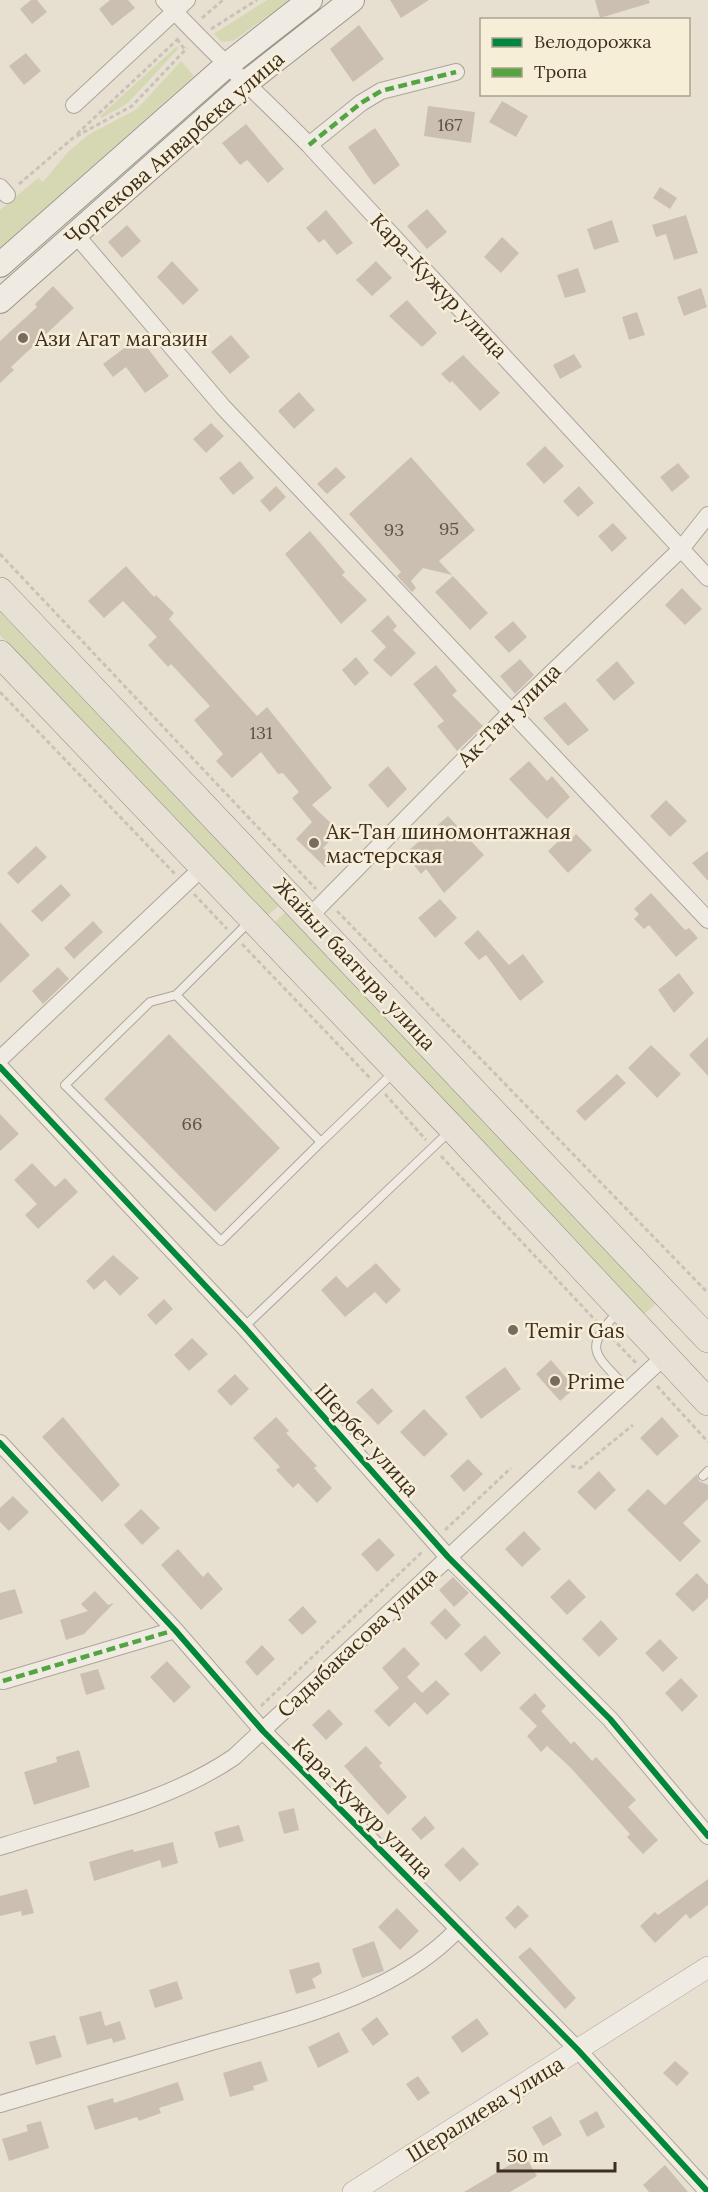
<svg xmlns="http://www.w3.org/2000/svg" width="708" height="2192" viewBox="0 0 708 2192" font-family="Lora,serif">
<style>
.green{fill:#d6d7b3}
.building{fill:#cbbfb2}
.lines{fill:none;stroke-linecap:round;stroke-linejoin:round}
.service-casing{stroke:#ada599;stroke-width:10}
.minor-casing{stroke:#ada599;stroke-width:18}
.tertiary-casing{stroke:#ada599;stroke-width:22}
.secondary-casing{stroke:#9c958a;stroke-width:26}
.primary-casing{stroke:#928b80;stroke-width:28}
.path{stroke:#c8c2b9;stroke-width:3;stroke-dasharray:4.5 3;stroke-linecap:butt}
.service{stroke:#efebe3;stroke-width:8}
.minor{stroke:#efebe3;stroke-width:16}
.tertiary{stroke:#efebe3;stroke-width:21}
.secondary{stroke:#efebe3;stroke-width:24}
.primary{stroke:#e6e1d4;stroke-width:27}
.quiet{stroke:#54a441;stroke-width:4.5;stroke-dasharray:9 4.5;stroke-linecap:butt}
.cycleway-casing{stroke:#f7eed8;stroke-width:10}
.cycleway{stroke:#00873e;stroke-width:6}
.poi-dot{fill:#786c5e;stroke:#f7eed8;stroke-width:2}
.labels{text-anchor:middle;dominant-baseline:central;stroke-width:5;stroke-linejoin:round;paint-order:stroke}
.number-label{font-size:18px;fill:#605244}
.street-label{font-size:21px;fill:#3d2e20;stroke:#f7eed8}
.poi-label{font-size:21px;fill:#3d2e20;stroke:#f7eed8;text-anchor:start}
</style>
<rect width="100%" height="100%" fill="#e7e0d1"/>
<!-- green -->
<path class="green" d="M267,0H290L233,41L222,42L214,34Z
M177,46L178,49L128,103L102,118L100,116Z
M181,61L194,76L0,248V210L38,178L43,182L68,152L88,135L137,109Z
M0,606L281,904L267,916L0,635Z
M288,910L659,1301L643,1315L274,923Z"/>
<!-- building -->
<path class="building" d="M31,0H37L47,12L32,24L20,9Z
M110,0H128L135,8L112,26L99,9Z
M390,0H429L401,18Z
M595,0H649L650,3L600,18Z
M359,25L384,59L353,82L330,49Z
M26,53L41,71L24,85L9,66Z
M502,101L528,116L516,137L489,122Z
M428,106L475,112L471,143L424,136Z
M246,124L284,169L268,183L247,160L240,165L222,143Z
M375,128L400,165L374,185L348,147Z
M660,187L677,198L670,209L653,198Z
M427,209L447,232L427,249L407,226Z
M326,210L353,243L337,255L324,239L319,243L306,228Z
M686,215L698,253L674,260L666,234L656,237L652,225Z
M612,220L619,242L594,250L587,229Z
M127,225L141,241L122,258L108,242Z
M502,237L519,253L501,273L484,257Z
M172,261L199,290L183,305L157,277Z
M376,261L392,278L372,296L356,280Z
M578,268L586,292L565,298L557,275Z
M53,286L74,308L11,367L14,370L0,383V341L37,307L35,304Z
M701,288L707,307L684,316L677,297Z
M407,300L437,333L422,347L389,316Z
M637,312L645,335L629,340L622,317Z
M231,335L250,357L230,374L211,352Z
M139,337L169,376L145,393L126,367L113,377L103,364Z
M574,354L582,367L560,379L553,365Z
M463,355L500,393L480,411L452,381L450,383L441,374Z
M299,392L315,410L294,429L278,411Z
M211,423L224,436L206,453L193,439Z
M545,446L564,466L544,484L526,464Z
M411,457L475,530L439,561L452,575L423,568L411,581L416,588L412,592L397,576L401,572L392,562L349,514Z
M240,461L254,478L233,495L219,478Z
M678,463L690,477L672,492L660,477Z
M336,467L346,477L327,494L317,484Z
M276,486L286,497L270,512L260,501Z
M579,486L594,503L578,517L563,501Z
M613,523L627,538L612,552L598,536Z
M310,531L345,572L342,575L367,600L341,624L285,554Z
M126,566L154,597L156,595L174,613L169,619L257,716L267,707L332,788L312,805L339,831L323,848L333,858L325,867L296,839L312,822L292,798L299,792L283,773L278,774L261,752L232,778L216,761L223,754L194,720L210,706L171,664L168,667L148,645L157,637L123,601L104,618L88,601Z
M453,576L488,613L470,630L435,592Z
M682,588L702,609L685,625L665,605Z
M388,615L397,626L393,630L416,653L391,677L373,660L386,647L371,631Z
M513,621L527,637L509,653L494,637Z
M356,657L369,673L355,686L342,670Z
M520,659L534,675L515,694L500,676Z
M617,661L635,683L614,701L596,680Z
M436,665L457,691L452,695L483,726L457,751L437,726L444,721L413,684Z
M565,702L589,730L568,746L543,718Z
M529,761L547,781L552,776L570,797L547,819L509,779Z
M388,766L407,789L388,808L368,785Z
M666,800L687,821L670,837L650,816Z
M448,816L484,855L444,893L426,869L421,874L412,863L416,860L408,851Z
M576,834L592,850L568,873L548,851L565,835L570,840Z
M36,846L47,857L18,884L7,873Z
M708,851V881L692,863Z
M61,884L71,895L42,922L31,911Z
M651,893L685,930L689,928L698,938L676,957L649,925L644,929L634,919L639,914L634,909Z
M440,899L457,918L435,938L418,918Z
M93,921L103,932L74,959L64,948Z
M0,922L30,955L0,983Z
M478,930L509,965L523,954L544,982L520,1001L486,955L479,960L464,943Z
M58,967L69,979L43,1004L32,991Z
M679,973L694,993L674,1013L658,990Z
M169,1034L280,1148L215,1212L104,1099Z
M708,1037V1076L689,1055Z
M651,1045L681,1074L657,1098L628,1068Z
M617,1074L626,1083L585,1121L576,1111Z
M0,1114L19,1134L0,1151Z
M32,1163L55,1187L65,1178L78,1192L38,1229L25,1215L37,1204L14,1180Z
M113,1255L139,1278L120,1296L105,1280L94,1290L86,1281Z
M376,1263L401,1290L386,1304L375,1292L345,1317L321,1290L336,1276L347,1288Z
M164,1299L173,1309L156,1325L147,1315Z
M192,1338L208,1354L189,1371L174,1355Z
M551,1360L575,1388L560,1401L536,1374Z
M505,1367L521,1389L481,1419L465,1397Z
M235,1374L249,1389L231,1406L217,1391Z
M372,1388L393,1411L378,1425L356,1402Z
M424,1409L448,1434L424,1457L400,1432Z
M63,1417L120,1485L102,1502L42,1437Z
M276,1417L289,1431L286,1433L317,1466L314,1468L332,1488L317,1503L298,1483L293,1488L276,1470L280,1467L253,1438Z
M662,1417L679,1436L657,1456L640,1438Z
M468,1459L483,1474L464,1492L450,1476Z
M599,1471L616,1490L595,1510L577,1492Z
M697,1474L699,1481L708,1485V1499L683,1523L701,1541L680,1562L627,1510L648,1489L665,1505Z
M13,1496L29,1512L9,1531L0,1522V1508Z
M141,1509L160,1528L142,1545L124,1525Z
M524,1531L541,1549L522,1567L505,1549Z
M379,1538L395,1555L377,1572L361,1554Z
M178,1549L203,1577L208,1572L223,1589L201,1610L161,1565Z
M697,1573L708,1585V1598L693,1612L675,1594Z
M453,1577L469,1593L454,1607L439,1590Z
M569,1579L586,1597L567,1615L550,1597Z
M15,1589L23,1613L0,1620V1593Z
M95,1591L108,1605L114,1603L84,1634L66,1640L60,1620L88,1611L81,1604Z
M303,1606L317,1622L302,1635L288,1620Z
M445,1608L461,1625L446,1640L430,1623Z
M601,1620L618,1639L599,1657L582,1639Z
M485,1635L501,1653L481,1672L464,1654Z
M660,1639L678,1658L663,1672L645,1653Z
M262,1645L275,1659L257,1676L245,1662Z
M404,1647L420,1664L407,1677L422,1693L436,1680L450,1694L427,1715L415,1702L389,1727L374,1711L399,1688L382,1668Z
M167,1661L191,1687L174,1703L150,1677Z
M98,1669L105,1689L86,1695L80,1674Z
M681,1678L698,1696L682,1712L665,1693Z
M535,1693L546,1706L541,1711L571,1744L574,1741L592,1761L596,1757L636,1800L628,1807L658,1840L643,1854L627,1837L630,1834L570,1767L547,1746L541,1752L527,1736L537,1726L519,1708Z
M329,1709L343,1724L326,1740L312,1725Z
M366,1746L382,1763L379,1766L407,1797L388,1815L344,1766Z
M79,1750L90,1787L34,1805L24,1772L57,1762L56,1757Z
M294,1808L299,1830L284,1834L278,1812Z
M425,1816L435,1828L421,1840L411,1829Z
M239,1825L244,1841L219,1848L214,1832Z
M173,1842L178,1863L162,1868L160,1860L94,1881L89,1862L133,1849L134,1852Z
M463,1847L479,1864L460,1882L444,1865Z
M708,1879V1905L690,1919L686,1914L655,1943L640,1926L655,1912L658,1915Z
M27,1889L34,1913L22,1916L21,1911L0,1916V1896Z
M518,1905L529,1916L515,1929L505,1918Z
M397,1908L419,1931L400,1950L378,1927Z
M374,1941L384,1971L362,1978L352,1949Z
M530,1947L576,1998L565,2009L518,1957Z
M319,1962L322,1973L312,1979L316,1988L296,1994L289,1970Z
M177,1981L183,1999L155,2008L149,1990Z
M101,2011L105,2026L120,2021L126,2039L113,2043L112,2038L87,2045L79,2017Z
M377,2017L389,2034L373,2046L361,2029Z
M477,2018L489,2034L462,2053L451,2037Z
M339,2032L349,2052L318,2068L308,2047Z
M55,2035L62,2057L36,2065L29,2042Z
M261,2061L268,2081L253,2086L254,2090L230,2097L223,2073Z
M675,2061L689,2073L677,2086L663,2073Z
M418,2076L430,2093L418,2101L406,2084Z
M178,2082L184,2100L159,2108L161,2113L139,2121L137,2117L95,2130L87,2106L113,2098L114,2103Z
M597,2111L605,2127L587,2137L579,2121Z
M551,2116L562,2135L543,2146L532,2127Z
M41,2121L49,2148L9,2161L2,2139L28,2131L26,2125Z
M525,2156L537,2176L510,2192H464Z
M665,2165L688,2192H649L643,2185Z"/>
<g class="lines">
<defs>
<path id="service" d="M250,921L176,995L321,1142L395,1071
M176,995L150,1002L65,1085L221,1241L321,1142
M618,1312C580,1352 597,1354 628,1390
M244,1327L450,1131
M703,1476L708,1471"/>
<path id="minor" d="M164,0C210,51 261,96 309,145L708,578
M74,105L187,0
M309,145L361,103L381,91L456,72
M0,187L7,195
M76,235L223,407L708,920
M310,916L512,711L681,549L708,515
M0,1059L203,867
M0,1067L244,1327L448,1557L610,1719L708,1836
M0,1443L175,1630L263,1731L578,2050L708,2192
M3,1681L175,1630
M0,1847C76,1822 169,1802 234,1757L665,1356
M0,2104C67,2084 134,2065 201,2045C289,2019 393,1998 458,1929"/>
<path id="tertiary" d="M353,2192L708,1967"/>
<path id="secondary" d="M0,265L227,65L310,0
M0,301L246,83L352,0"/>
<path id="primary" d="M0,591L708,1339
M0,654L452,1128L708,1402"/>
</defs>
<!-- service casing -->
<use href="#service" class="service-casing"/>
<!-- minor casing -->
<use href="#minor" class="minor-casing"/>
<!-- tertiary casing -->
<use href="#tertiary" class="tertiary-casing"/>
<!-- secondary casing -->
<use href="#secondary" class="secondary-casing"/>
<!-- primary casing -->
<use href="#primary" class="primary-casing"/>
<!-- path -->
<path class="path" d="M202,18L223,0
M211,29L257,0
M177,39L185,50
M77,134L179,38
M19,184L73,138L132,106L187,48
M0,554L316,889
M0,692L175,874
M194,894L227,929
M337,911L708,1293
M242,944L370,1078
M385,1094L426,1140
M441,1156L597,1322
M612,1338L636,1363
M657,1386L708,1442
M571,1466L580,1468L633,1425
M445,1530L511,1468
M261,1706L423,1551"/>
<!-- service -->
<use href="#service" class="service"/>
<!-- minor -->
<use href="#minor" class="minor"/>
<!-- tertiary -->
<use href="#tertiary" class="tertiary"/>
<!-- secondary -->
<use href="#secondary" class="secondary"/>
<!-- primary -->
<use href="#primary" class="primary"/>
<!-- quiet -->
<path class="quiet" d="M309,145L361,103L381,91L456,72
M3,1681L175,1630"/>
<defs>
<path id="cycleway" d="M0,1067L244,1327L448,1557L610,1719L708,1836
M0,1443L175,1630L263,1731L578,2050L708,2192"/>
</defs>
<!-- cycleway casing -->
<use href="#cycleway" class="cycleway-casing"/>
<!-- cycleway -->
<use href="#cycleway" class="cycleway"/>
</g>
<!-- markers -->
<g class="poi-dot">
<circle cx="23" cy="338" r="6"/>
<circle cx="314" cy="843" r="6"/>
<circle cx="513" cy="1330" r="6"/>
<circle cx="555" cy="1381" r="6"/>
</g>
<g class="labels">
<!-- number labels -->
<g class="number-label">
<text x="450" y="124">167</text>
<text x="449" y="528">95</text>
<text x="394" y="529">93</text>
<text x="261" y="732">131</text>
<text x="192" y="1123">66</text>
</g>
<!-- street labels -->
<g class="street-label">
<text transform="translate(174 148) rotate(-41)">Чортекова Анварбека улица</text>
<text transform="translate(439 286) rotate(47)">Кара-Кужур улица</text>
<text transform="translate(509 715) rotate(-45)">Ак-Тан улица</text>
<text transform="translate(355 964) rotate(47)">Жайыл баатыра улица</text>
<text transform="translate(367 1440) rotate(48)">Шербет улица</text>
<text transform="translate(357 1642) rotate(-43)">Садыбакасова улица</text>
<text transform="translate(363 1808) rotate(45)">Кара-Кужур улица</text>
<text transform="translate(485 2109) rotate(-32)">Шералиева улица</text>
</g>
<!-- poi labels -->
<g class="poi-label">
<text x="35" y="338">Ази Агат магазин</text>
<text x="326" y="831">Ак-Тан шиномонтажная<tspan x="326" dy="24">мастерская</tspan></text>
<text x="525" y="1330">Temir Gas</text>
<text x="567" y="1381">Prime</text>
</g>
</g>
<!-- legend -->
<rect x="480" y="18" width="210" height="78" fill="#f7eed8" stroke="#ada18e" stroke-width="1.5"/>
<rect x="492" y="38" width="30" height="9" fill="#00873e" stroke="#ada18e" stroke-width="1.5"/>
<text x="534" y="48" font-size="18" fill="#3d2e20">Велодорожка</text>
<rect x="492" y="68" width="30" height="9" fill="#54a441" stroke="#ada18e" stroke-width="1.5"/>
<text x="534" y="78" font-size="18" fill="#3d2e20">Тропа</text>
<!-- scale -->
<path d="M498 2162v9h117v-9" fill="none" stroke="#3d2e20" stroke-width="3"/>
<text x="507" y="2162" font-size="18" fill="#3d2e20" stroke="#f7eed8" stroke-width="4.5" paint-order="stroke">50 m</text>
</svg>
